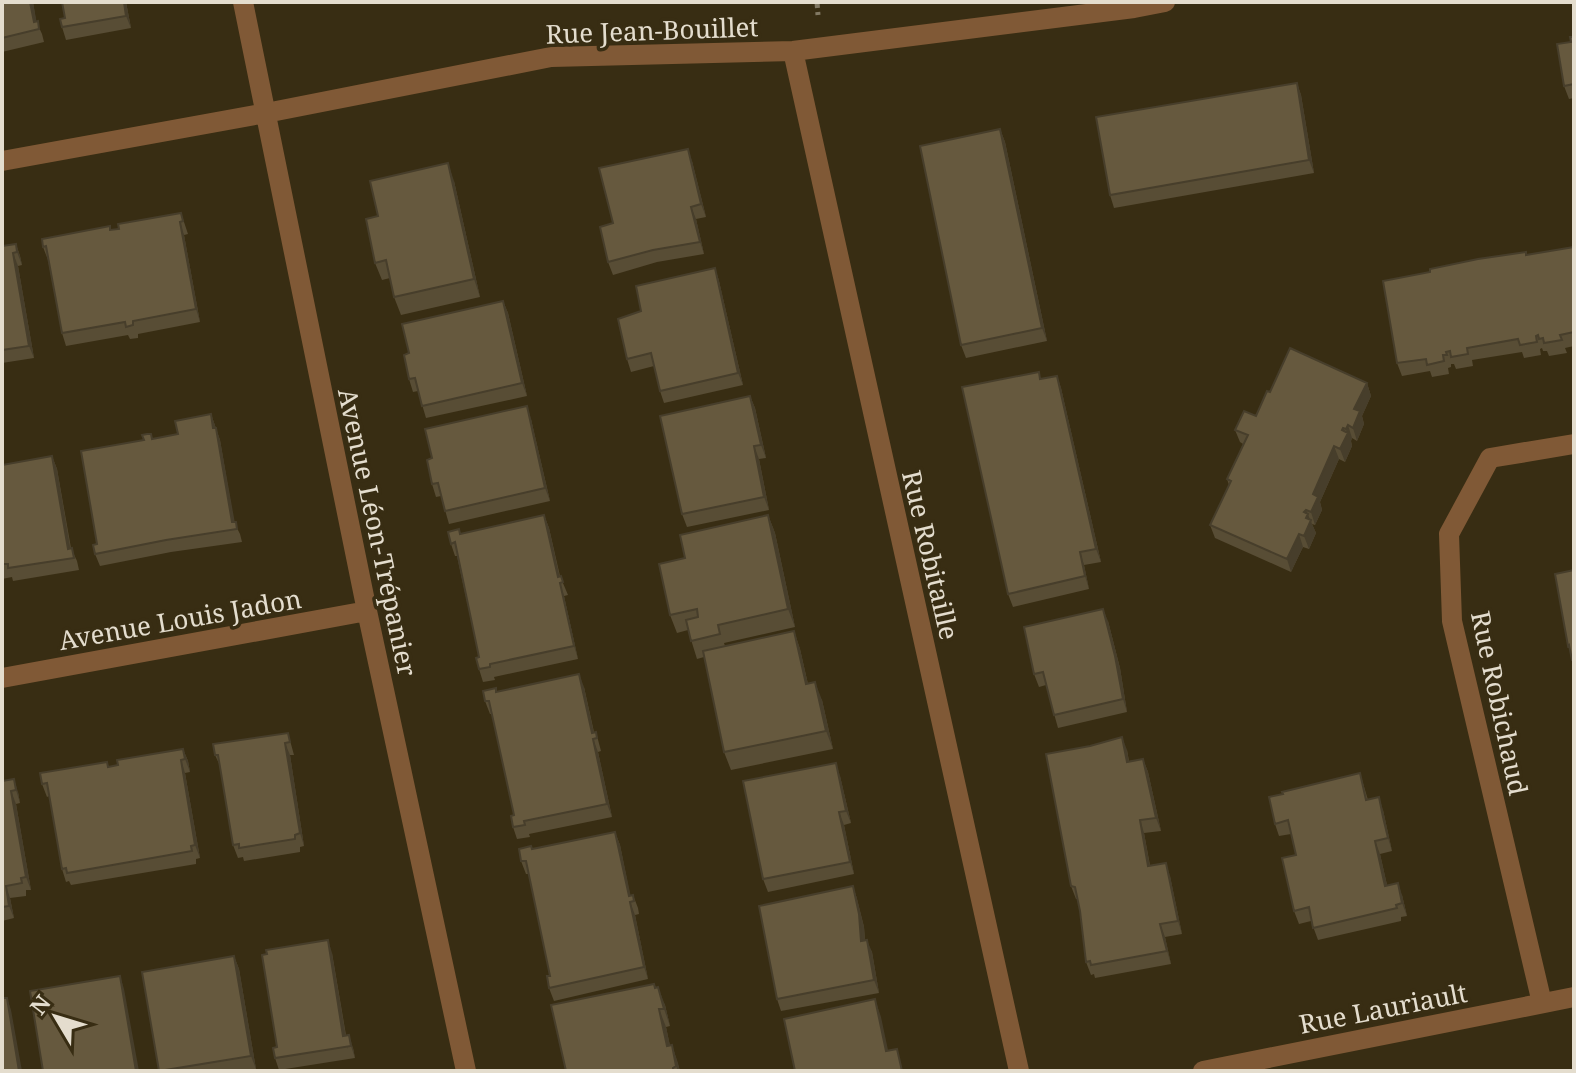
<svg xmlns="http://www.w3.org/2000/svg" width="1576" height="1073" viewBox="0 0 1576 1073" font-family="'Noto Serif',serif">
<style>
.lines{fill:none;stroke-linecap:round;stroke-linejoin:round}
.path{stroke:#827964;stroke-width:5;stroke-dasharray:6 4;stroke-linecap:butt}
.minor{stroke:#805936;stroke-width:20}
.wall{fill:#584d35}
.shaded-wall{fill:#473e2b}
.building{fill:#66593e;stroke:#473e2b;stroke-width:2}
.labels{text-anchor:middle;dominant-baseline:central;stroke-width:7;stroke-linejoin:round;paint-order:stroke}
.street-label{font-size:26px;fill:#e4ddce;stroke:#382d13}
</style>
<rect width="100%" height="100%" fill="#382d13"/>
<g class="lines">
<!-- path -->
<path class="path" d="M817,2L818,15"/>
<!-- minor -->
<path class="minor" d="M243,2L367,611L466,1071
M793,51L1019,1071
M2,161L266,113L551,57L793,51L1134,8L1165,2
M2,678L367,611
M1542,1003L1452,621L1449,534L1490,458L1574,444
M1203,1071L1574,997"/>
</g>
<!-- wall -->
<path class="wall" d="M2,2H33L36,21L42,34L44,42L2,52Z
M62,2H126L131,28L66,40L62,27L65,18Z
M1574,37V98L1569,99L1564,86L1571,42Z
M1297,83L1301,95L1314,173L1114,208L1110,195Z
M1000,129L1005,142L1047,341L966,358L961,345Z
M692,161L706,217L696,219L704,254L657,262L613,275L608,262L613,223Z
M454,181L480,297L401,315L394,297L390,278L382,280L375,263L378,216Z
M181,213L188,234L184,235L200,322L138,334V338L130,339L128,335L66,346L62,333L48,260L43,247Z
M16,244L20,256L22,265L18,266L34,358L2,363V246Z
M1574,247V346L1565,348L1567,353L1549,356L1547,351H1543L1542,348L1540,349L1541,355L1524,358L1522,352L1472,360L1473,366L1456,369L1454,364H1451V367L1448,368L1449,374L1432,377L1430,371L1402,376L1397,363L1526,255Z
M715,268L719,281L743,385L664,403L660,391L654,366L631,372L627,359L641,311Z
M503,301L508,313L527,396L426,418L418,391L413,392L409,379V353Z
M1057,376L1061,388L1101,562L1084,565L1089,589L1013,607L1008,594L1042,379Z
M1367,383L1371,396L1362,416L1364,424L1357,441L1352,438L1351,441L1352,446L1345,462L1339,459L1320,502L1322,510L1315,525L1312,524L1316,533L1309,549L1303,547L1291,572L1215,538L1210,525L1229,485L1227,479L1243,444L1240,442L1235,430L1256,416L1270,392Z
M750,396L755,408L766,458L759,459L769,510L687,527L682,514Z
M211,414L220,440L234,522L240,534L242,542L171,552L100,566L95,554L97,544L153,439L178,434Z
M531,419L550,501L449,524L441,496L436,497L432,484Z
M52,456L57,469L71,548L77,561L79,570L13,581L12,577L2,579V465Z
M544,515L549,528L560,576L568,595L564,596L578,659L494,677L495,680L483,682L479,669V657L457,556H455L451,544L461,534Z
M768,515L775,533L795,627L724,643L725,646L794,631L800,649L808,684L822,700L833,749L731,770L724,752L704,657L697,659L688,630L677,633L670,615L685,558Z
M1108,621L1120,668L1127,712L1058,728L1046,685L1039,687L1034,674Z
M584,687L594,732H596L601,751L598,752L612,817L529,834L530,837L517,839L513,827L514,815L492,714H490L485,701L497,691Z
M288,733L294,755H290L304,846L300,847V852L244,861L243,857L238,858L233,845L221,768L215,755Z
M183,749L188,761L190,772L185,773L200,858L196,859V864L71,885L69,881L66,882L62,869L49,796L47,797L42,784Z
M1127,750L1129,761L1143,759L1148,772L1161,831L1144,833L1150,865L1170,876L1182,934L1165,937L1171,964L1095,978L1094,974L1091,975L1086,962L1080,911L1077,899H1076L1071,886Z
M1360,773L1368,800L1383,810L1392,851L1380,854L1387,885L1402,895L1407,916L1401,917V921L1318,940L1311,921L1299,924L1294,911L1296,855L1291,834L1279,836L1275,824Z
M840,776L851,823L844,825L854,874L768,892L763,879Z
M2,781L18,792L20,803L16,804L31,890H26V896L10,898L14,918L2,921Z
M615,832L620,845L630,895H633L638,908L639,914L635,915L648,979L554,1001L549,988L550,976L529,874H526L521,861L532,849Z
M853,886L857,899L864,927L865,940L872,952L879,993L781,1011L777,999Z
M332,953L346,1035L353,1048L355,1058L279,1070L275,1058L277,1047Z
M234,956L239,969L256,1069L242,1071H159Z
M656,988L665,1005L670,1026L666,1027L670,1046L672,1045L680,1071H566Z"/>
<!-- shaded-wall -->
<path class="shaded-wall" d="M30,2H33L38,30L34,22Z
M124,2H126L131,28L126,16Z
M1297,83L1301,95L1314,173L1309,160Z
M1000,129L1005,142L1047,341L1042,328Z
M688,149L692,161L706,217L701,204Z
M448,163L454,181L480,297L474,279Z
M691,207L696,219L704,254L700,242Z
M180,222L184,235L200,322L196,309Z
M16,244L20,256L22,265L17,252Z
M13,253L18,266L34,358L29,346Z
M715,268L719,281L743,385L738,373Z
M503,301L508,313L527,396L522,383Z
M1057,376L1061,388L1101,562L1096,549Z
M1367,383L1371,396L1362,416L1364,424L1357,441L1353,428L1354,409Z
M750,396L755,408L766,458L761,445Z
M527,406L531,419L550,501L545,488Z
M211,414L220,440L236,529L232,522Z
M1348,425L1352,438L1351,441L1352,446L1345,462L1340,449L1342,430L1343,428L1346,437L1347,434L1346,429Z
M754,446L759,459L769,510L764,497Z
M1334,446L1339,459L1320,502L1322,510L1315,525L1311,512L1313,494Z
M52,456L57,469L72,558L68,549Z
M1306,510L1316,533L1309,549L1304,536Z
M544,515L549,528L561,583L558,577Z
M768,515L775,533L795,627L788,609Z
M1299,534L1303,547L1291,572L1287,559Z
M1080,552L1084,565L1089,589L1085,576Z
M560,583L564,596L578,659L574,646Z
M1103,609L1108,621L1120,668L1127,712L1123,699Z
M794,631L800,649L812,702L806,684Z
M579,674L584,687L595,738L592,733Z
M815,682L822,700L833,749L826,731Z
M1122,737L1127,750L1131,774L1127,762Z
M593,739L598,752L612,817L607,804Z
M285,743L290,755L304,846L300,833Z
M183,749L188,761L190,772L185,759Z
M1143,759L1148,772L1161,831L1156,818Z
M181,760L185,773L200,858L195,845Z
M836,763L840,776L851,823L846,811Z
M14,779L18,792L20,803L16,790Z
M11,791L16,804L31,890L26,877Z
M1379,797L1383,810L1392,851L1388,838Z
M839,812L844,825L854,874L850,862Z
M1140,820L1144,833L1152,878L1148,866Z
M615,832L620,845L632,902L629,896Z
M1375,841L1380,854L1390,898L1385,886Z
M1166,863L1170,876L1182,934L1178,921Z
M1398,883L1402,895L1407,916L1402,903Z
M6,886L10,898L14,918L9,906Z
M853,886L857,899L864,927L866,954L861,941Z
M630,902L635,915L648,979L644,967Z
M1160,924L1165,937L1171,964L1167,951Z
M328,940L332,953L348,1049L343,1036Z
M867,940L872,952L879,993L874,980Z
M234,956L239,969L256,1069L251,1056Z
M120,976L124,989L139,1071H136Z
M658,987L665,1005L670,1026L664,1009Z
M7,998L11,1010L22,1071H19Z
M875,999L881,1017L892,1069L886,1051Z
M659,1009L666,1027L674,1064L667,1046Z
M349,1035L353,1048L355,1058L351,1046Z
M672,1045L678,1063L680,1071H678L676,1066Z"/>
<!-- building -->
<path class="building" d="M2,2H30L34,22L38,21L39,29L2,38Z
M62,2H124L126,16L62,27L60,19L65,18Z
M1570,37H1574V84L1564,86L1557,44L1571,42Z
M1297,83L1309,160L1110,195L1096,117Z
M1000,129L1042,328L961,345L920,146Z
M688,149L701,204L691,207L700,242L653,250L608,262L600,227L613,223L599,168Z
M448,163L474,279L394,297L386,260L375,263L366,219L378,216L370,181Z
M181,213L183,221L180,222L196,309L133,321V325L126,327L125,322L62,333L46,246L43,247L42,239L110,226V230L119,229L118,224Z
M16,244L17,252L13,253L29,346L2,350V246Z
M1574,247V332L1560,335L1562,340L1544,343L1543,338L1539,339L1538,335L1536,336L1537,342L1520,345L1518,339L1467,348L1468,354L1451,357L1450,351L1446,352L1447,355H1443L1444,361L1427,365L1426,359L1397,363L1383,281L1430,272V269L1478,259L1526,252V255Z
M715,268L738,373L660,391L651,353L627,359L618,319L641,311L636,286Z
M503,301L522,383L422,406L415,378L409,379L404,355L409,353L402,324Z
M1290,348L1367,383L1354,409L1360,411L1353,428L1348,425L1346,429L1343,428L1342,430L1348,433L1340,449L1334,446L1313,494L1318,497L1311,512L1306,510L1304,512L1308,514L1306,518L1311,520L1304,536L1299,534L1287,559L1210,525L1231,481L1227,479L1248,435L1235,430L1244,411L1256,416L1267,391L1270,392Z
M1039,372L1040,379L1057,376L1096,549L1080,552L1085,576L1008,594L962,387Z
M750,396L761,445L754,446L764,497L682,514L660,416Z
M527,406L545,488L445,511L438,483L432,484L427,460L432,458L425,429Z
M211,414L213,428H216L232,522H236L237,529L166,540L95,554L93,545L97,544L81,451L144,440L142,435L147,434H151L152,439L178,434L175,421Z
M52,456L68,549L72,548L74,558L8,568V564H2V465Z
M544,515L558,577L561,576L563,582L560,583L574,646L490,664V667L479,669L476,658L479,657L455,542L451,544L448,532L459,529L460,534Z
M768,515L788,609L718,625L720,634L691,641L686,620L698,617L697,609L670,615L659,564L685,558L680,535Z
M1574,570V660H1572L1569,645L1568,646L1555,574Z
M1103,609L1115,656L1123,699L1054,715L1043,672L1034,674L1024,627Z
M794,631L806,684L815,682L826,731L724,752L703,651Z
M579,674L592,733L596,732L597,738L593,739L607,804L524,821L525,825L513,827L511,816L514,815L489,701H485L483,691L496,688V692Z
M288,733L290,742L285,743L300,833L295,835V839L239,848V844L233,845L218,755H215L213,744Z
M1122,737L1127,762L1143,759L1156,818L1140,820L1148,866L1166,863L1178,921L1160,924L1167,951L1091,965L1090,961L1086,962L1080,911L1075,887L1071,886L1046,754L1090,746Z
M183,749L185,759L181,760L195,845L191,846L192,851L67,873L66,868L62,869L47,783L42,784L40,773L107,762L108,767L118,765L117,760Z
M836,763L846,811L839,812L850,862L763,879L743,781Z
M1360,773L1366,800L1379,797L1383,817L1388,838L1375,841L1385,886L1398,883L1402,903L1396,905L1397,908L1313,928L1309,907L1294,911L1282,858L1296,855L1288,820L1275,824L1269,797L1283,794L1282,792Z
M14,779L16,790L11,791L26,877L21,878L22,883L6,886L9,906L2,907V781Z
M615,832L629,896L633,895L634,901L630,902L644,967L549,988L547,976H550L526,861H521L519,849L531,846L532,849Z
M853,886L859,914L861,941L867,940L874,980L777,999L759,906Z
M328,940L343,1036L349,1035L351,1046L275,1058L273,1048L277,1047L262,955L267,954L266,950Z
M234,956L251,1056L159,1071L142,972Z
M120,976L136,1071H43L30,991Z
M654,984L655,988L658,987L664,1009H659L667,1046L672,1045L676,1066L673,1068V1071H566L551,1005Z
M2,998H7L19,1071H2Z
M875,999L886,1051L897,1049L902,1071H795L784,1019Z"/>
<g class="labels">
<!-- street labels -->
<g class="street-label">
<text transform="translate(652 30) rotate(-2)">Rue Jean-Bouillet</text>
<text transform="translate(378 532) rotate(78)">Avenue Léon-Trépanier</text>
<text transform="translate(931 555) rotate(77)">Rue Robitaille</text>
<text transform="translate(180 619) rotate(-10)">Avenue Louis Jadon</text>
<text transform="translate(1500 703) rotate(78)">Rue Robichaud</text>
<text transform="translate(1383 1008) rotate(-11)">Rue Lauriault</text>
</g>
</g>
<!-- border -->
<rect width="1576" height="1073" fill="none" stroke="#e4ddce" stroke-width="8"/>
<!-- north arrow -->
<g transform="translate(56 1017) rotate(308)" stroke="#382d13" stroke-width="6" paint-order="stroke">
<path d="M0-6L14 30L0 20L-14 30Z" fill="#e4ddce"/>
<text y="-12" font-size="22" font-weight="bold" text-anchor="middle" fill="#e4ddce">N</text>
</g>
</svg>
